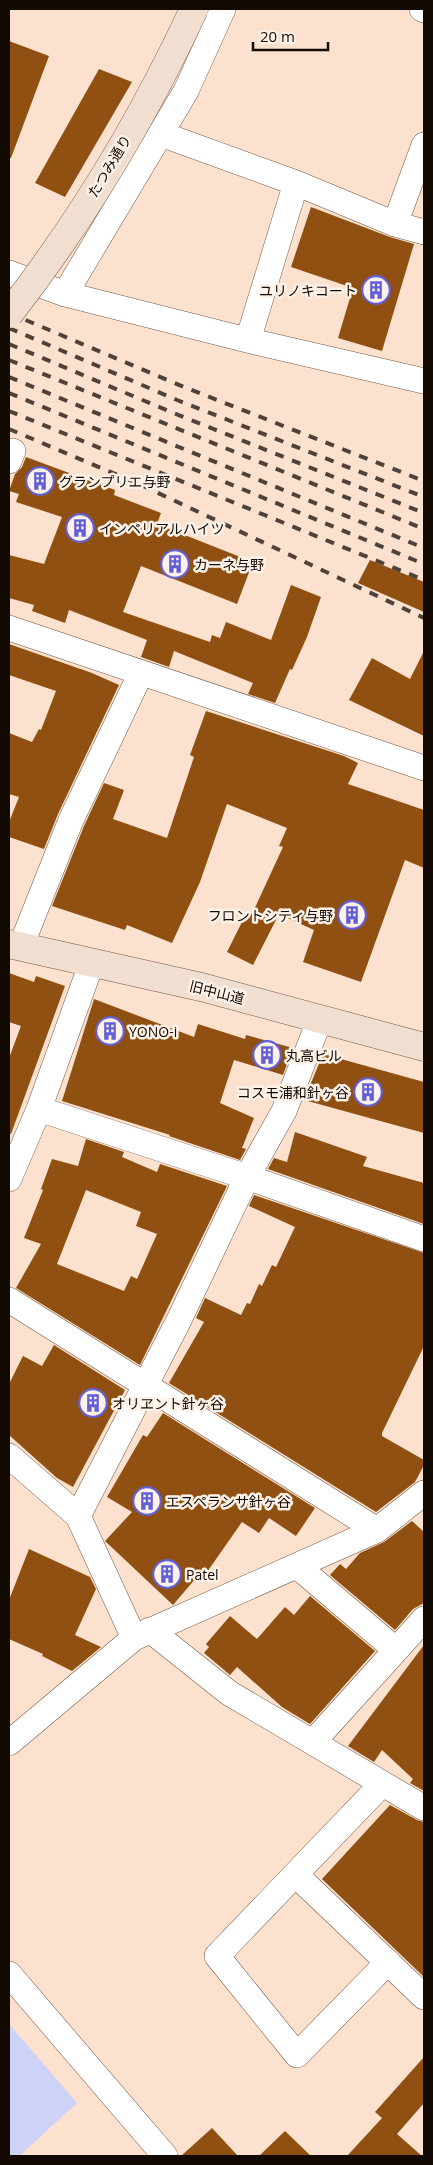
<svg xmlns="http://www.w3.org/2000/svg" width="433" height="2165" viewBox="0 0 433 2165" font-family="'Open Sans','Noto Sans JP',sans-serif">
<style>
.green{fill:#ced2f9}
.building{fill:#905011;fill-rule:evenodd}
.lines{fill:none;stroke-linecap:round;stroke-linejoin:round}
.street-casing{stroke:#755a45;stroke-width:26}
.secondary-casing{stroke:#755a45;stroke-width:29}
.street{stroke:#fff;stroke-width:25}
.secondary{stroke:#f0ded0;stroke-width:28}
.rail{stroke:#504239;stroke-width:4;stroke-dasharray:9 9;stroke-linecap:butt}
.secondary-bridge-casing{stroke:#755a45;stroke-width:29;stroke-linecap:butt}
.secondary-bridge{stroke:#f0ded0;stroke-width:28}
.labels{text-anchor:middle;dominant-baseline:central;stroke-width:5;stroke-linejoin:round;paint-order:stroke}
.street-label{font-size:14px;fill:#130903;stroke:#fef1e7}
.poi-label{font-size:14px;fill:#130903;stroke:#fef1e7;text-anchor:start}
</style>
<rect width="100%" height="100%" fill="#fbe1ce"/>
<!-- green -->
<path class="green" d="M9,2024L77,2103L19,2156H9Z"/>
<!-- building -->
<path class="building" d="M9,41L49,56L11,158H9Z
M99,69L132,82L65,197L35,183Z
M311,207L390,237L414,244L382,351L338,338L353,288L291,267Z
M26,457L115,490L114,495L161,513L157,524L253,562L237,604L141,566L123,612L210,642L212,635L220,638L226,622L271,640L291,585L321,597L307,637L292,670L290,669L275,703L248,694L253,683L174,651L169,667L141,657L147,640L69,610L65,623L32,611L34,605L9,598V555L44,564L62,517L16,502L19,494L9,491L15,474L22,467Z
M370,560L424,582V612L358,583Z
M9,644L92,673L119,685L58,814L44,849L9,837V822L19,797L9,794V733L32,742L39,729L41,730L56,691L9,675Z
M424,651V736L349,700L372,658L410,679Z
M206,711L344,756L358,763L348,784L424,810V868L405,860L361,982L303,962L314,930L279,914L253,965L227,952L247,912L252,914L283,847L279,846L287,828L227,804L200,882L172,943L127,925L125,930L52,906L84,826L104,783L124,790L113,819L167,838L194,757L190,755Z
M9,973L34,982L36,976L65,986L11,1134L9,1133V1058L21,1026L9,1022Z
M94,999L194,1037L198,1024L245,1039L246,1035L293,1048L283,1075L234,1060L220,1103L254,1118L242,1148L246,1149L240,1160L169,1136L170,1135L62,1101Z
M323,1054L424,1082V1133L304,1100Z
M295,1132L367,1157L363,1166L424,1183V1224L268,1169L274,1158L287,1162Z
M86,1139L124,1152L122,1157L157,1172L160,1164L227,1186L140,1365L16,1288L41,1244L24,1238L43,1190L41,1189L52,1159L78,1166ZM86,1190L141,1212L136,1226L157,1234L137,1279L131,1276L124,1291L57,1264Z
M254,1195L424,1253V1346L382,1433V1436L424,1460V1465L415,1482L376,1512L169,1383L204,1322L196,1318L205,1298L241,1315L247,1303L250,1304L259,1284L262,1286L272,1265L276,1267L295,1227L249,1206Z
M54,1345L125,1390L73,1487L57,1478L9,1435V1384L23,1356L42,1366Z
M163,1413L315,1508L296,1536L269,1518L259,1533L242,1522L200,1582L196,1578L173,1605L105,1541L132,1512L107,1497L143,1435L147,1437Z
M412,1521L424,1532V1603L413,1609L395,1630L330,1575L340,1564L346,1569L360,1553L384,1542Z
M29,1549L90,1577L96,1589L75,1635L101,1647L72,1671L42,1656L43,1654L9,1639V1600Z
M310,1596L375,1651L310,1724L282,1707L237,1667L230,1675L204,1653L209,1647L206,1644L230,1616L257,1639L285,1607L294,1615Z
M424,1645V1791L410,1783L413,1779L382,1750L374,1762L348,1746Z
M390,1805L417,1820L424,1822V1977L322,1879Z
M424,2057V2103L397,2134L422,2156H347L382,2118L375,2112Z
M212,2128L238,2156H181Z
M285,2131L311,2156H259Z"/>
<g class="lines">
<defs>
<path id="street" d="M422,9L424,10
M161,134L296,183L395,224L424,232
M395,224L424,145
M9,273L65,294L251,341L424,381
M65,294L186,91L223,9
M248,340L296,183
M9,461L13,451
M9,628L424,768
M21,946L71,820L141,673
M39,1109L247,1177L424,1239
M9,1179L39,1109L92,962
M9,1300L377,1530
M9,1456L78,1516L134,1638
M78,1516L179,1320L247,1177L284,1111L320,1019
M297,1566L396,1650
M150,1630L229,1693L424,1808
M313,1742L424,1619
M9,1743L134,1638L377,1530L424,1493
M382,1784L217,1956L297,2055L388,1962
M296,1875L424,1997
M9,1974L165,2156"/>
<path id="secondary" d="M9,944L201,987L424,1047"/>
</defs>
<!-- street casing -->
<use href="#street" class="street-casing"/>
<!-- secondary casing -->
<use href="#secondary" class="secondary-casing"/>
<!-- street -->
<use href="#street" class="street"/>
<!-- secondary -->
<use href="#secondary" class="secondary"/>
<!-- rail -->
<path class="rail" d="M9,313L184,387L424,481
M9,328L177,400L424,497
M9,344L171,412L424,513
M9,360L424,529
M9,377L424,548
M9,393L424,564
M9,411L424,580
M9,429L139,484L424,618"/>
<defs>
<path id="secondary-bridge" d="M9,314C82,220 144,117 194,9"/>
</defs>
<!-- secondary-bridge casing -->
<use href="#secondary-bridge" class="secondary-bridge-casing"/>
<!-- secondary-bridge -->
<use href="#secondary-bridge" class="secondary-bridge"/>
</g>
<!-- icons -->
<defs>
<symbol id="building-ring" viewBox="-11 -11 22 22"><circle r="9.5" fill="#fef1e7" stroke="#625fd7" stroke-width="1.5"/><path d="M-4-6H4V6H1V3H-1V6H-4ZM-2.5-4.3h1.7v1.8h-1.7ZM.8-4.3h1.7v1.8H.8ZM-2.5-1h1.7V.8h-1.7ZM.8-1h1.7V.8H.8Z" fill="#625fd7"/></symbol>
</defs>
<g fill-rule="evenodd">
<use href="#building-ring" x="360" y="274" width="32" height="32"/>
<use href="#building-ring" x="24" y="465" width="32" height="32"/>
<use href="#building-ring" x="64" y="512" width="32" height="32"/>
<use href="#building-ring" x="159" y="548" width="32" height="32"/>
<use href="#building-ring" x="336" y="899" width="32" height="32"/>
<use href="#building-ring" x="94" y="1015" width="32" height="32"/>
<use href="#building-ring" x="251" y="1039" width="32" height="32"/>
<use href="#building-ring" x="352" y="1076" width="32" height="32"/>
<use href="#building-ring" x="77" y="1387" width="32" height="32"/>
<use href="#building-ring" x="131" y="1485" width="32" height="32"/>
<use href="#building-ring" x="151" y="1558" width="32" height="32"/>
</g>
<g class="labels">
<!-- street labels -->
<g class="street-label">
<text transform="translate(109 166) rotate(-59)">たつみ通り</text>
<text transform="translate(217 992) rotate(14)">旧中山道</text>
</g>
<!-- poi labels -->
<g class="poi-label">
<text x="357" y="290" text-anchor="end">ユリノキコート</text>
<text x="59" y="481">グランプリエ与野</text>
<text x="99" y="528">インペリアルハイツ</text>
<text x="194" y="564">カーネ与野</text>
<text x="333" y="915" text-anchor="end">フロントシティ与野</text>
<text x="129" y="1031">YONO-i</text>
<text x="286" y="1055">丸高ビル</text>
<text x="349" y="1092" text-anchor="end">コスモ浦和針ヶ谷</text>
<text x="112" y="1403">オリヱント針ヶ谷</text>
<text x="166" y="1501">エスペランサ針ヶ谷</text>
<text x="186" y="1574">Patel</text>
</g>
</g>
<!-- border -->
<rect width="433" height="2165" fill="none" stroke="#130903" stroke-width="20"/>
<!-- scale -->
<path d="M253 42v8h75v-8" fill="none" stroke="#130903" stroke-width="2.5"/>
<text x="260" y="42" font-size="15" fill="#130903" stroke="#fef1e7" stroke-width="4" paint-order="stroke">20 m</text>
</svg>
